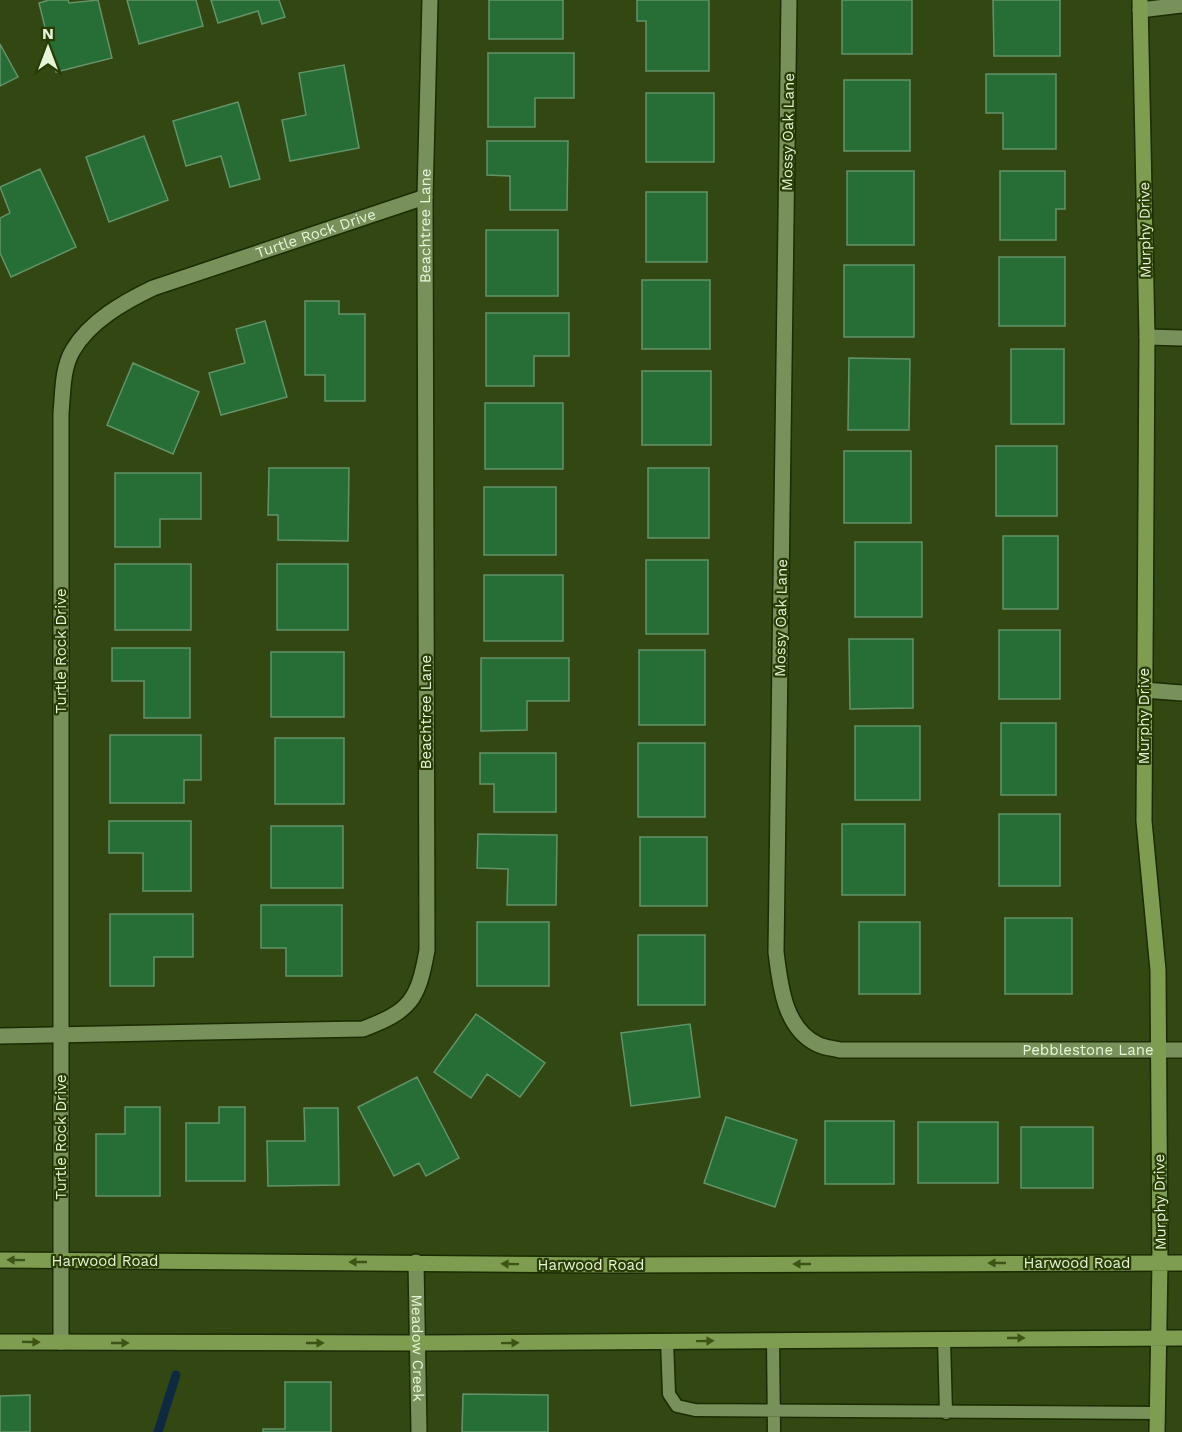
<svg xmlns="http://www.w3.org/2000/svg" width="1182" height="1432" viewBox="0 0 1182 1432" font-family="'Work Sans',sans-serif">
<style>
.lines{fill:none;stroke-linecap:round;stroke-linejoin:round}
.stream{stroke:#0e2a42;stroke-width:9}
.building{fill:#266e36;stroke:#639369;stroke-width:1.5}
.lane-casing{stroke:#1c2b03;stroke-width:15}
.street-casing{stroke:#1c2b03;stroke-width:18}
.secondary-casing{stroke:#1c2b03;stroke-width:18}
.lane{stroke:#789059;stroke-width:12}
.street{stroke:#789059;stroke-width:15}
.secondary{stroke:#7e9d50;stroke-width:15}
.oneway{fill:#3e5417}
.labels{text-anchor:middle;dominant-baseline:central;stroke-width:4.5;stroke-linejoin:round;paint-order:stroke}
.street-label{font-size:15px;fill:#e6f4d7;stroke:#283c04}
</style>
<rect width="100%" height="100%" fill="#324711"/>
<g class="lines">
<!-- stream -->
<path class="stream" d="M158,1432L176,1375"/>
</g>
<!-- building -->
<path class="building" d="M49,0H68L69,3L98,0L112,58L56,72L39,3Z
M127,0H196L203,26L139,44Z
M211,0H279L285,17L262,24L258,11L218,23Z
M489,0H563V39H489Z
M637,0H709V71H646V21H637Z
M842,0H912V54H842Z
M993,0H1060V56H994Z
M0,44L18,77L0,86Z
M488,53H574V98H535V127H488Z
M344,65L359,148L290,161L282,120L306,115L299,73Z
M986,74H1056V149H1003V113H986Z
M844,80H910V151H844Z
M646,93H714V162H646Z
M238,102L260,179L230,187L221,156L186,166L173,121Z
M144,136L168,200L109,222L86,157Z
M487,141H568L567,210H510V176L487,175Z
M40,169L76,247L11,277L0,253V218L10,213L0,187Z
M847,171H914V245H847Z
M1000,171H1065V209H1056V240H1000Z
M646,192H707V262H646Z
M486,230H558V296H486Z
M999,257H1065V326H999Z
M844,265H914V337H844Z
M642,280H710V349H642Z
M305,301H339V314H365V401H325V375H305Z
M486,313H569V356H534V386H486Z
M265,321L287,397L221,415L209,373L245,363L236,329Z
M1011,349H1064V424H1011Z
M849,358L910,359L909,430H848Z
M133,363L199,392L173,454L107,425Z
M642,371H711V445H642Z
M485,403H563V469H485Z
M996,446H1057V516H996Z
M844,451H911V523H844Z
M269,468H349L348,541L278,540V515H268Z
M648,468H709V538H648Z
M115,473H201V519H160V547H115Z
M484,487H556V555H484Z
M1003,536H1058V609H1003Z
M855,542H922V617H855Z
M646,560H708V634H646Z
M115,564H191V630H115Z
M277,564H348V630H277Z
M484,575H563V641H484Z
M999,630H1060V699H999Z
M849,639H913V708L850,709Z
M112,648H190V718H144V681H112Z
M639,650H705V725H639Z
M271,652H344V717H271Z
M481,658H569V701H527V730L481,731Z
M1001,723H1056V795H1001Z
M855,726H920V800H855Z
M110,735H201V780H184V803H110Z
M275,738H344V804H275Z
M638,743H705V817H638Z
M480,753H556V812H494V784H480Z
M999,814H1060V886H999Z
M109,821H191V891H143V853H109Z
M842,824H905V895H842Z
M271,826H343V888H271Z
M478,834L557,835L556,905H507L508,869L477,868Z
M640,837H707V906H640Z
M261,905H342V976H286V948H261Z
M110,914H193V957H154V986H110Z
M1005,918H1072V994H1005Z
M477,922H549V986H477Z
M859,922H920V994H859Z
M638,935H705V1005H638Z
M476,1014L545,1063L520,1097L487,1074L471,1098L434,1072Z
M690,1024L700,1097L631,1106L621,1033Z
M417,1077L459,1158L426,1176L419,1163L394,1176L358,1107Z
M125,1107H160V1196H96V1134H125Z
M219,1107H245V1181H186V1123H219Z
M304,1108H338L339,1185L268,1186L267,1141H305Z
M726,1117L797,1140L775,1207L704,1183Z
M825,1121H894V1184H825Z
M918,1122H998V1183H918Z
M1021,1127H1093V1188H1021Z
M285,1382H331V1432H263V1429H285Z
M463,1394L548,1395V1432H462Z
M30,1395V1432H0V1396Z"/>
<g class="lines">
<defs>
<path id="lane" d="M944,1339L946,1413
M773,1340L774,1432
M667,1341L669,1394L677,1406L695,1410L1157,1413"/>
<g id="street">
<path id="s1" d="M789,0L776,952C780,984 784,1028 817,1044C824,1048 833,1048 840,1050H1182"/>
<path d="M1140,10L1182,5"/>
<path d="M1147,337L1182,338"/>
<path d="M1144,690L1182,693"/>
<path id="s2" d="M0,1036L363,1029C410,1011 418,1001 427,950L425,197L430,0"/>
<path id="s3" d="M416,1262L419,1432"/>
<path id="s4" d="M61,1342V413C63,393 62,368 73,350C90,321 124,302 153,288L425,197"/>
</g>
<path id="secondary" d="M1140,0L1147,337L1144,821L1158,970L1160,1263L1157,1432
M0,1260L611,1265L1182,1263
M0,1342L418,1343L1182,1338"/>
</defs>
<!-- lane casing -->
<use href="#lane" class="lane-casing"/>
<!-- street casing -->
<use href="#street" class="street-casing"/>
<!-- secondary casing -->
<use href="#secondary" class="secondary-casing"/>
<!-- lane -->
<use href="#lane" class="lane"/>
<!-- street -->
<use href="#street" class="street"/>
<!-- secondary -->
<use href="#secondary" class="secondary"/>
</g>
<!-- one-way arrows -->
<defs><path id="oneway-solid" d="M-6-.8H1V-3.2L6.5 0L1 3.2V.8H-6Z" transform="scale(1.5)"/></defs>
<g class="oneway">
<use href="#oneway-solid" transform="translate(16 1260) rotate(-179)"/>
<use href="#oneway-solid" transform="translate(358 1262) rotate(-180)"/>
<use href="#oneway-solid" transform="translate(997 1263) rotate(180)"/>
<use href="#oneway-solid" transform="translate(510 1264) rotate(-179)"/>
<use href="#oneway-solid" transform="translate(802 1264) rotate(180)"/>
<use href="#oneway-solid" transform="translate(1016 1338)"/>
<use href="#oneway-solid" transform="translate(705 1341) rotate(-1)"/>
<use href="#oneway-solid" transform="translate(31 1342) rotate(1)"/>
<use href="#oneway-solid" transform="translate(120 1343)"/>
<use href="#oneway-solid" transform="translate(315 1343)"/>
<use href="#oneway-solid" transform="translate(510 1343) rotate(-1)"/>
</g>
<g class="labels">
<!-- street labels -->
<g class="street-label">
<text transform="translate(788 132) rotate(-89)">Mossy Oak Lane</text>
<text stroke="none"><textPath href="#s2" startOffset="1197">Beachtree Lane</textPath></text>
<text transform="translate(1145 230) rotate(-91)">Murphy Drive</text>
<text stroke="none"><textPath href="#s4" startOffset="1268">Turtle Rock Drive</textPath></text>
<text transform="translate(781 618) rotate(-89)">Mossy Oak Lane</text>
<text transform="translate(61 651) rotate(-90)">Turtle Rock Drive</text>
<text transform="translate(426 712) rotate(-90)">Beachtree Lane</text>
<text transform="translate(1144 716) rotate(-90)">Murphy Drive</text>
<text stroke="none"><textPath href="#s1" startOffset="1329">Pebblestone Lane</textPath></text>
<text transform="translate(61 1137) rotate(-90)">Turtle Rock Drive</text>
<text transform="translate(1160 1202) rotate(-91)">Murphy Drive</text>
<text x="105" y="1261">Harwood Road</text>
<text x="1077" y="1263">Harwood Road</text>
<text x="591" y="1265">Harwood Road</text>
<text stroke="none"><textPath href="#s3" startOffset="86">Meadow Creek</textPath></text>
</g>
</g>
<!-- north arrow -->
<g transform="translate(48 48)" stroke="#283c04" stroke-width="4.5" paint-order="stroke">
<path d="M0-4.5L10 22L0 15L-10 22Z" fill="#e6f4d7"/>
<text y="-9" font-size="16" font-weight="bold" text-anchor="middle" fill="#e6f4d7">N</text>
</g>
</svg>
